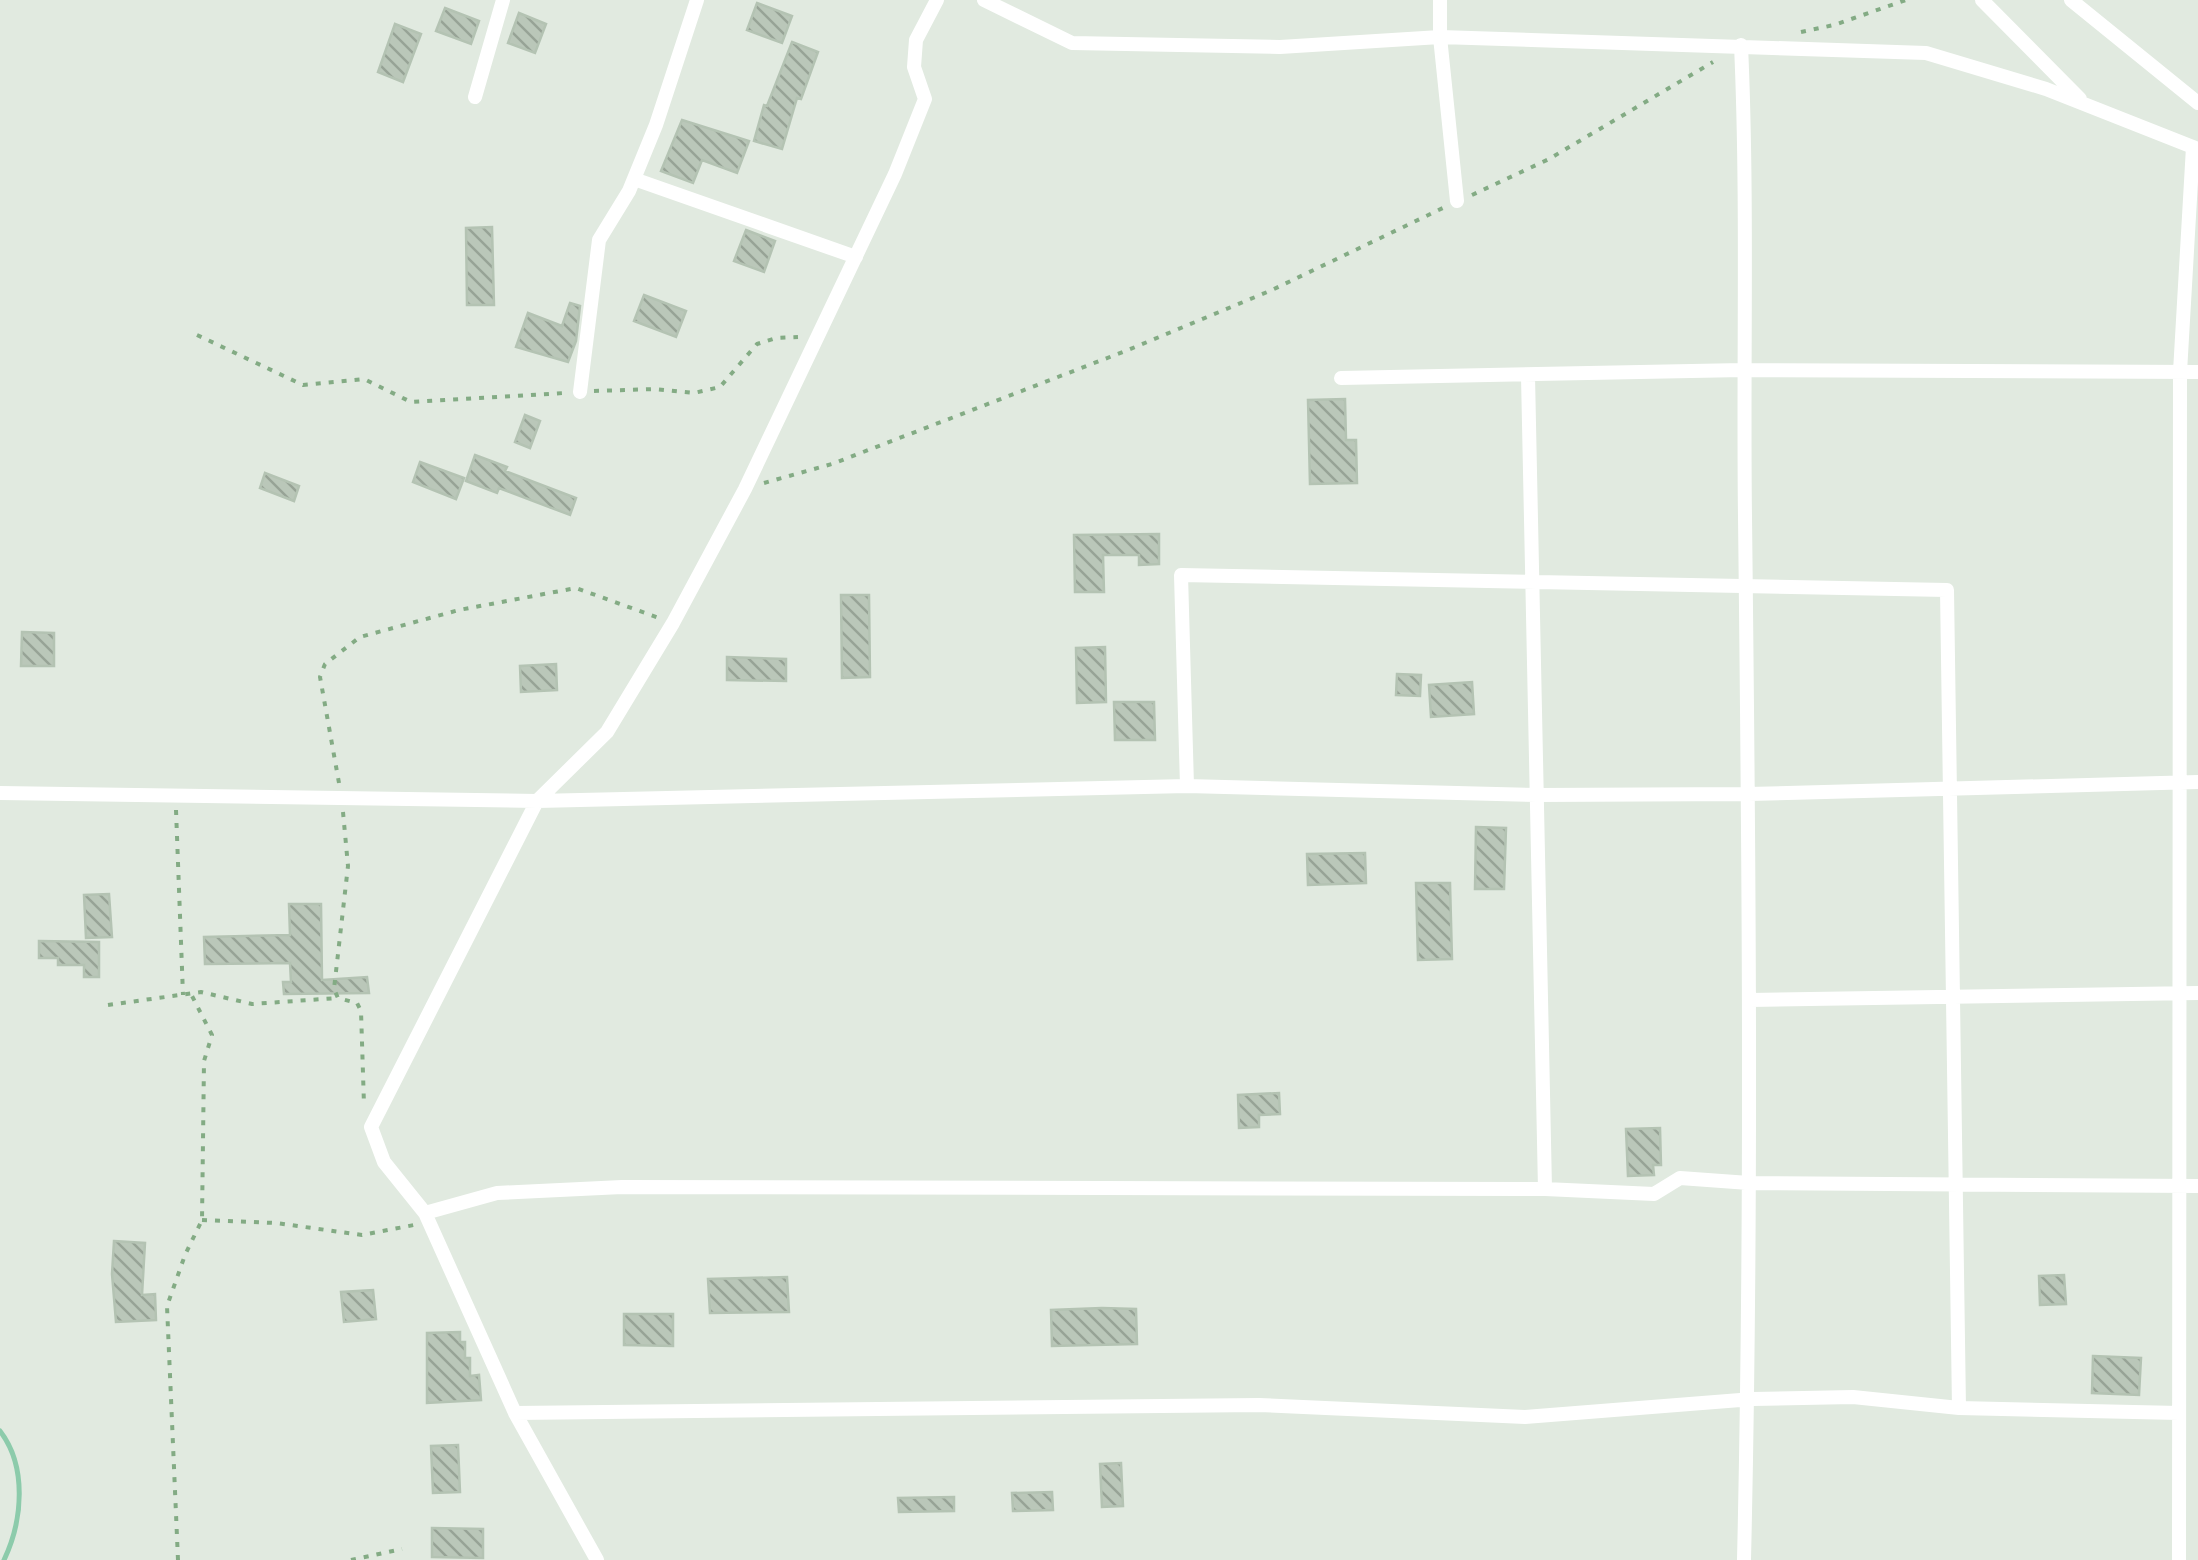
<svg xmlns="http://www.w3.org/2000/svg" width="2198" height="1560" viewBox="0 0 2198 1560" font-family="Jost,sans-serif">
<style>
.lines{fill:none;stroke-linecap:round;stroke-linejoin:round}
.stream{stroke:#8ccbab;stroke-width:5}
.building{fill:url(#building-back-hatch);stroke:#b4c3b3;stroke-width:2.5}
.path{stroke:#83ab84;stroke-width:4;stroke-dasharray:5 8;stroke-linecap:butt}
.street{stroke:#fff;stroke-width:14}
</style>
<defs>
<pattern id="building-back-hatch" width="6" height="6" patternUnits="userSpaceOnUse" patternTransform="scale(2.5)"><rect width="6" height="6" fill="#bac7b9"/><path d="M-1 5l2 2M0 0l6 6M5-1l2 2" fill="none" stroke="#97a396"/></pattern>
</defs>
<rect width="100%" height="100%" fill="#e1eae0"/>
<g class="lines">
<!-- stream -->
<path class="stream" d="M0,1431C27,1466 23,1520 4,1560"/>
</g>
<!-- building -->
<path class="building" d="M757,3L792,16L782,43L747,30Z
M445,8L479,21L471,44L436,31Z
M519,13L546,24L535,53L508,43Z
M395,24L421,34L403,82L378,72Z
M792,42L818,52L801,99L797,98L782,149L754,141L764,105L767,106Z
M682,120L749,141L737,173L702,160L693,183L661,171Z
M492,227L494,305H467L466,228Z
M746,230L775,241L764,272L734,261Z
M644,295L686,311L676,337L634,321Z
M570,303L580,306L576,341L568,362L516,347L528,313L562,326Z
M1345,399L1346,440H1356L1357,483L1310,484L1308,400Z
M525,415L540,421L530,448L515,442Z
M475,455L507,467L505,471L576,498L570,515L499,488L497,493L466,481Z
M420,462L464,478L456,499L413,482Z
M265,473L299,486L294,501L260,488Z
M1159,534V564L1139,565V555H1103L1104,592H1075L1074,535Z
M841,595H869L870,677L842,678Z
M22,632L54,633V666H21Z
M1105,647L1106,702L1077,703L1076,648Z
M727,657L786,659V681L727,680Z
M556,664L557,690L521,692L520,666Z
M1397,674L1421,675L1420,696L1396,695Z
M1472,682L1474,714L1431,717L1429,685Z
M1114,702H1154L1155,740H1115Z
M1476,827L1506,828L1504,889H1475Z
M1365,853L1366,883L1308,885L1307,854Z
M1416,883H1450L1452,959L1418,960Z
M109,894L112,937L86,938L84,895Z
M289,904H321L322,980L367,977L369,993L284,994L283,982H291L290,963L205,964L204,937L290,935Z
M39,941L99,942V977H84V965H58V958H39Z
M1279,1093L1280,1114L1259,1115V1127L1239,1128L1238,1095Z
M1660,1128L1661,1165H1653L1654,1175L1628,1176L1626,1129Z
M114,1241L145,1243L142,1295L155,1294L156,1320L116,1322L112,1274Z
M2064,1275L2066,1304L2040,1305L2039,1276Z
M787,1277L789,1312L710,1313L708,1279Z
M373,1290L376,1319L344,1322L341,1292Z
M1102,1308L1136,1309L1137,1344L1052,1346L1051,1310Z
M624,1314H673V1346L624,1345Z
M460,1332V1342H465V1358H470V1376L479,1375L481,1400L427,1403V1333Z
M2093,1356L2141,1358L2139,1395L2092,1393Z
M458,1445L460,1492L433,1493L431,1446Z
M1121,1463L1123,1506L1102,1507L1100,1464Z
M1052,1492L1053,1510L1013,1511L1012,1493Z
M954,1497V1511L899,1512L898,1498Z
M432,1528L483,1529V1558L432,1557Z"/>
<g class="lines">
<!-- path -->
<path class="path" d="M1801,32L1834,25L1906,0
M1472,195L1549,159L1713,62
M197,335L303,385L364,379L411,402L564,393
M594,391L655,389L694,393L720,387L757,344L776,338L798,337
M764,483L832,464L1128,350L1272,290L1445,207
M339,783L320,677L325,664L360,637L459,610L576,588L659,618
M176,810L183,995
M343,812L348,866L334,989L338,998L357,1003L361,1011L364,1105
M108,1005L201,992L252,1004L338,998
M202,1220L276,1223L362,1235L414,1225
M178,1560L167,1306L185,1255L202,1220L204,1061L212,1035L191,994
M351,1560L402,1549"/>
<!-- street -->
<path class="street" d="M984,0L1072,43L1280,47L1440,37L1926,53L2046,89L2198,149
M1440,0V37L1457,201
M1982,0L2080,99
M2071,0L2198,103
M1741,45C1748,202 1743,360 1745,517C1749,865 1752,1212 1744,1560
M475,97L503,0
M634,179L856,257
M1528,376L1545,1189
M1341,378L1743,370L2198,372
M580,392L599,240L629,191L656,125L697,0
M1187,786L1181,575L1947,590L1959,1408
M0,793L537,801L1187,786L1537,795L1748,794L2198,782
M1750,1000L2198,993
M425,1213L497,1193L622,1187L1545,1189L1654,1194L1680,1178L1749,1183L2198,1186
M515,1413L1259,1405L1525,1417L1753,1399L1853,1397L1959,1408L2179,1413
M597,1560L515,1413L425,1213L384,1162L371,1127L537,801L607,732L673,623L745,489L895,174L925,99L914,67L916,40L937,0
M2179,1560L2180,372L2193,147"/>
</g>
</svg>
